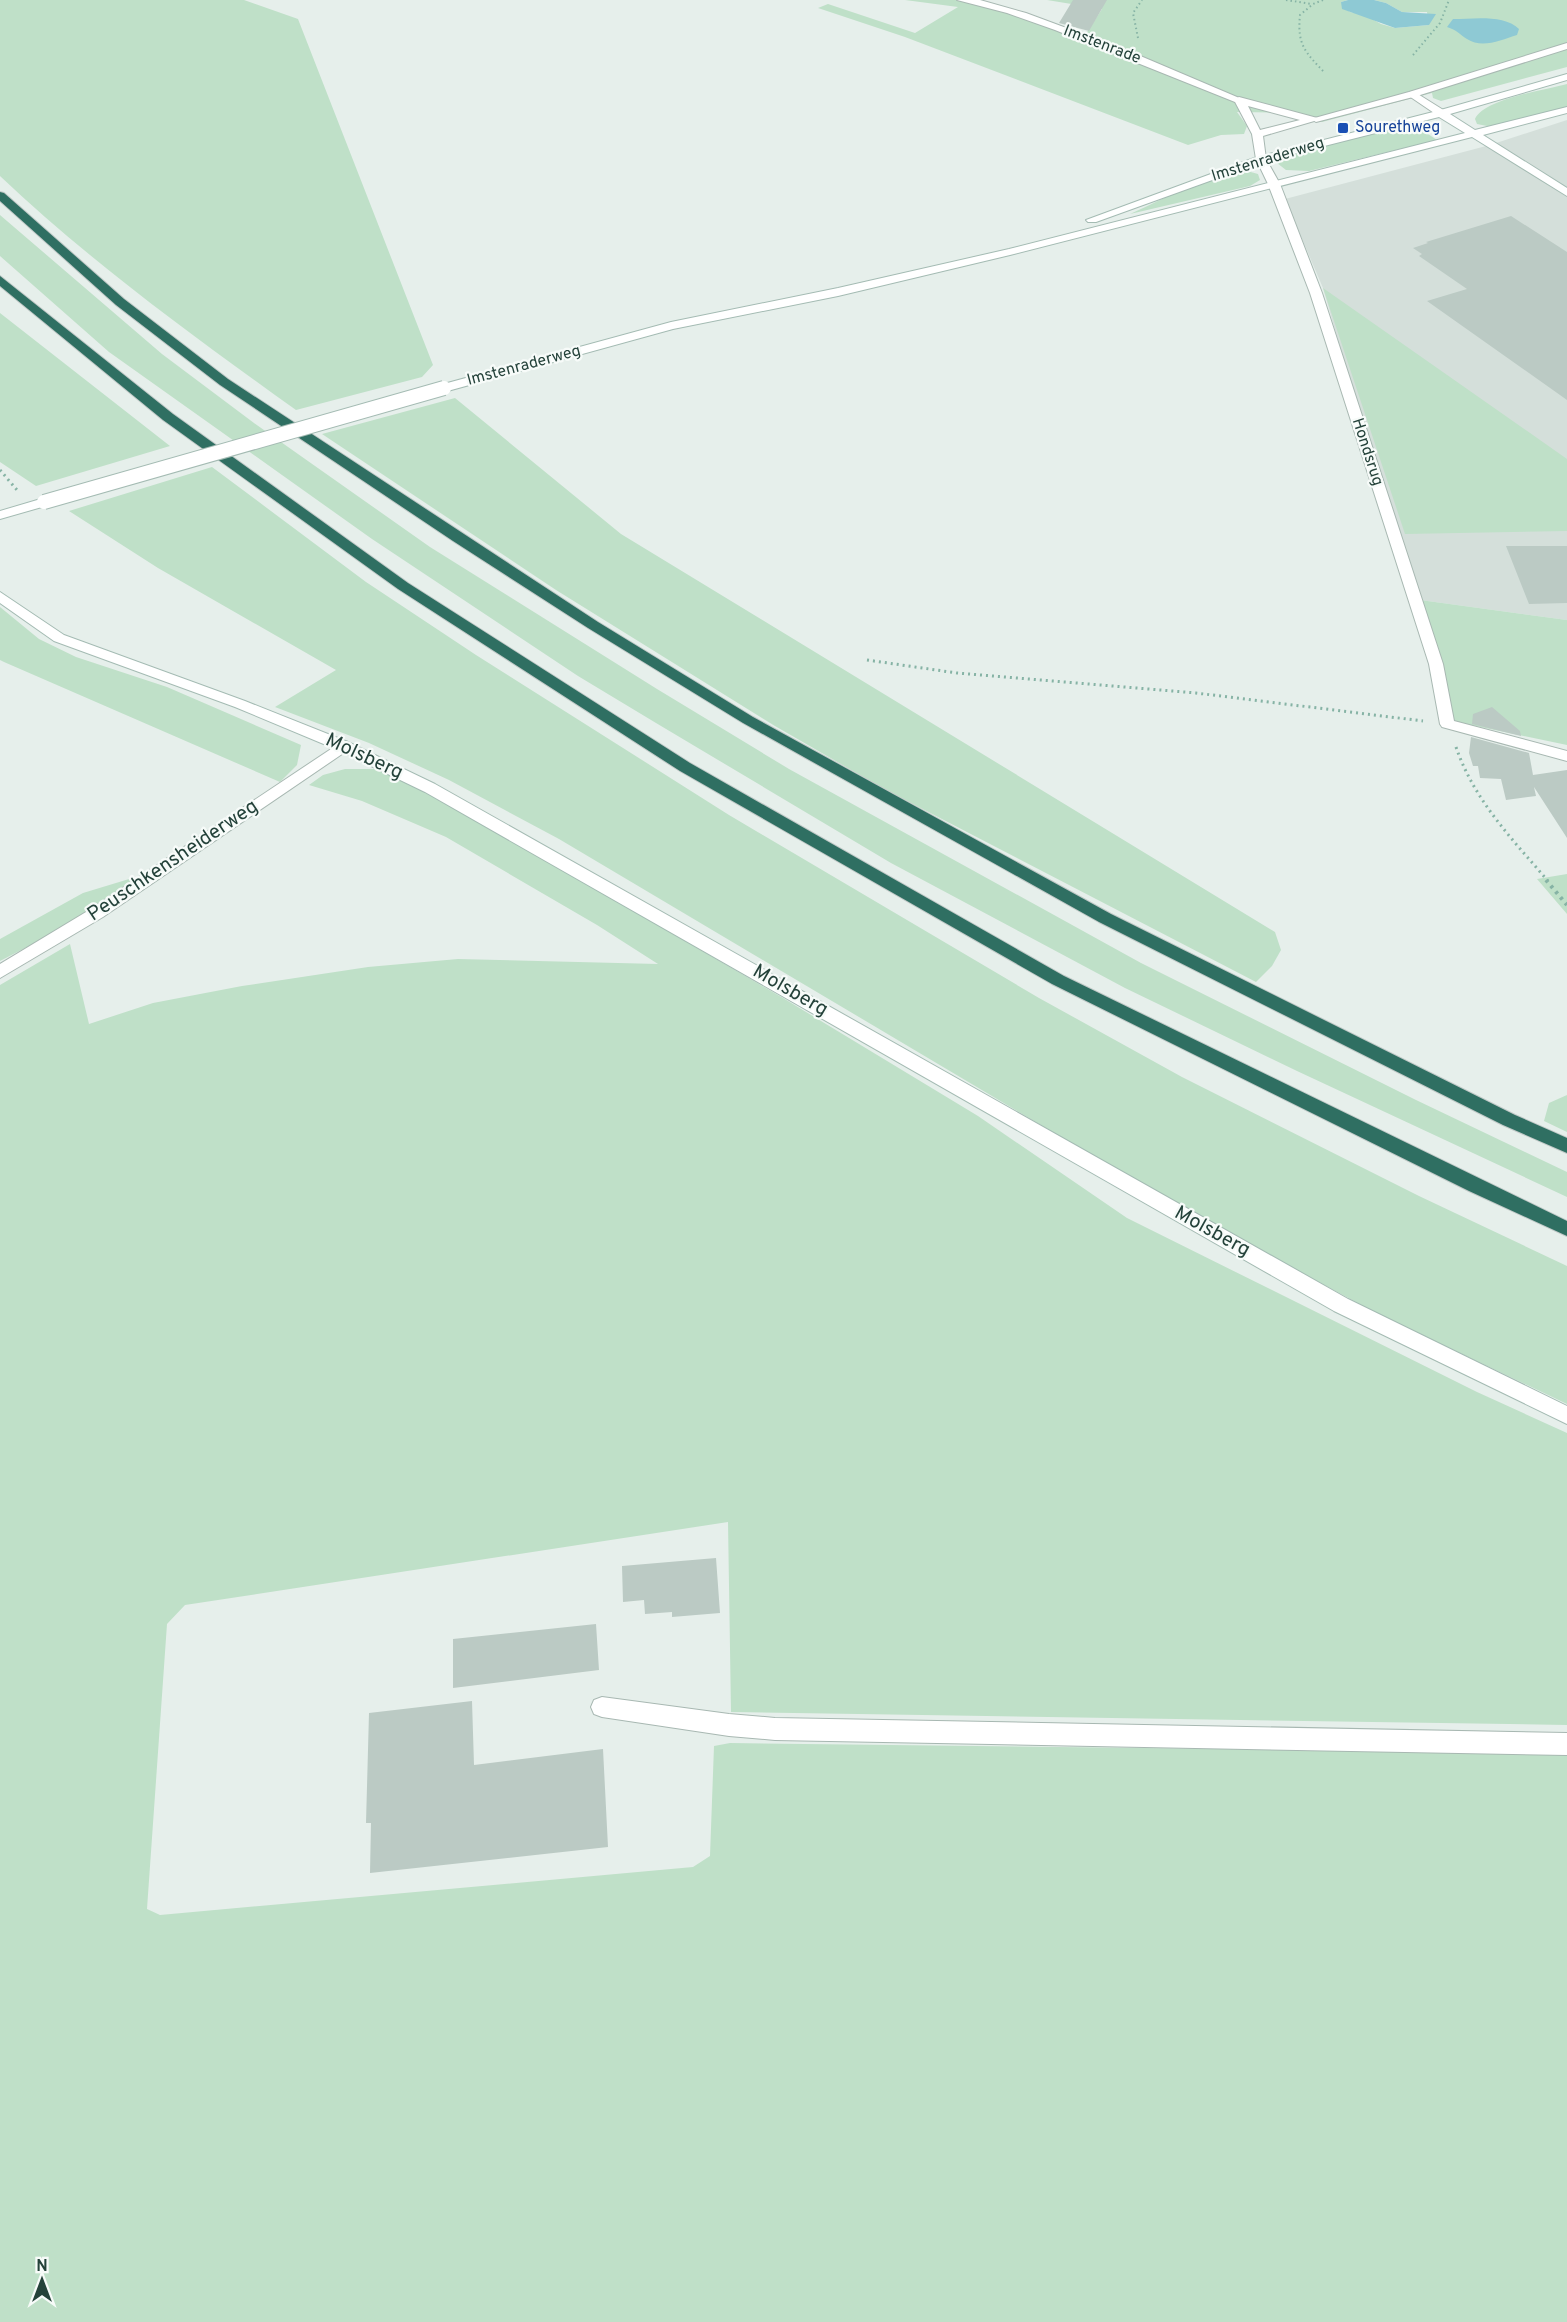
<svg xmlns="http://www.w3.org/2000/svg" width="1567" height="2322" viewBox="0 0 1567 2322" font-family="Overpass,sans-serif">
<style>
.built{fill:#d4dfda}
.green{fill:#bfe0c8}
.water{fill:#8ec9d4}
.building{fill:#bbcac4}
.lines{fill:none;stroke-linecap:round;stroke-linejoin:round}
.lane-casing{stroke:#a8b8b2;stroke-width:2}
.street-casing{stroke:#a8b8b2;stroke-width:2}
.secondary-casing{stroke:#a4bbb3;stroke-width:2}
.highway-casing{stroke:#c2cac8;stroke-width:2}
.path-far2{stroke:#86b3a5;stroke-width:2;stroke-dasharray:1.5 3;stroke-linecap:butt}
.path-far1{stroke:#86b3a5;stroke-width:3;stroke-dasharray:2 4;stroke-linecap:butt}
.path{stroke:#86b3a5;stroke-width:4;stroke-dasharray:3 4.5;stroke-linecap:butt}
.lane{fill:#fff;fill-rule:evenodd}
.street{fill:#fff;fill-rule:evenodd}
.secondary{fill:#fff;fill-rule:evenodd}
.highway{fill:#2f6f62;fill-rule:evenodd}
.secondary-bridge-casing{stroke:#a4bbb3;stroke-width:16;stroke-linecap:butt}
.secondary-bridge{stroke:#fff;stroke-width:14}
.transit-dot{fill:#1a4fb4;stroke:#f7fbf9;stroke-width:2}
.labels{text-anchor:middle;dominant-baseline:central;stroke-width:4.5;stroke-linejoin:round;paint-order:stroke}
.far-street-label{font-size:16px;fill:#24423a;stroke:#f7fbf9}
.far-transit-label{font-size:16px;fill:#164399;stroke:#f7fbf9;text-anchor:start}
.street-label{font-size:20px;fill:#24423a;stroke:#f7fbf9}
</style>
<rect width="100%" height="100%" fill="#e6efeb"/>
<!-- built -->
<path class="built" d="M1567,120V620L1413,599L1323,288L1285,199L1490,145Z"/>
<!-- green -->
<path class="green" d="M0,0H244L298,19L433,365L422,377L296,410C193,336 92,263 0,176Z
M905,0H969L994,4L1082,40L1102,9L1047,0H1348L1341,2L1350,12L1365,15L1381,24L1395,28L1429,25L1427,12H1402L1386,3L1374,0H1567V67L1441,101L1433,98L1432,93L1322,122L1299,113L1237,112L1247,126L1244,134L1221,135L1188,145L905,37L818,8L828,4L915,33L958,7Z
M1567,84V107L1492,127L1477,124L1475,119C1484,99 1545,90 1567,84Z
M1413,124L1437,140L1309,171L1286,170L1277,163L1280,159L1287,156L1396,126Z
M1247,171L1258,174L1260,180L1250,186L1130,214C1161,200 1215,172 1247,171Z
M0,215L162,354L254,423L430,547L657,689L789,769L1141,963L1416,1100L1567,1172V1197L1297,1071L1125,988L891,863L656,723L578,676L372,539L282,475L109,352L0,256Z
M1323,288L1567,459V531L1405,534Z
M0,313L170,446L36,486L0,462Z
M455,398L621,534L1275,932L1281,950L1272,966L1256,982L886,790L775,726L556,590L322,434Z
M212,467L366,582L476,655L729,815L1039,998L1182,1077L1419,1196L1567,1266V1404L1378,1314L1169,1201L559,839L449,780L369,743L275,707L336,670L158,568L69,511Z
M1413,599L1567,620V745L1452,721Z
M0,607L39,639L76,657L167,687L301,745L297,765L280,782L4,662L0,660Z
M345,769H381L447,802L783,998L978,1116L1127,1218L1477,1392L1567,1433V1725L731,1712L728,1522L185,1605L167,1624L147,1909L160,1915L693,1867L710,1856L714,1746L730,1743L1567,1753V2322H0V985L70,944L89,1024L153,1003L242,986L368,967L458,959L658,964L597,925L446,837L362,801L309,785L323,775Z
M1567,874V914L1537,879Z
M139,876L54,933L0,961V939L83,893Z
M1567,1095V1132L1544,1121L1549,1103Z"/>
<!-- water -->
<path class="water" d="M1348,0H1374L1386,3L1402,12L1436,14L1429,25L1395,28L1342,9L1341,2Z
M1453,19C1473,19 1504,14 1519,29L1517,35C1501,40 1482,49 1467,39C1459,34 1457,30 1447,27Z"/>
<!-- building -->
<path class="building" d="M1073,0H1107L1089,31L1059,23Z
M1511,216L1567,252V400L1427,301L1467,289L1419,256L1422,254L1413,248L1428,243L1426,242Z
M1506,546H1567V603L1529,604Z
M1492,707L1520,731L1521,736L1472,724L1473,714Z
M1471,737L1529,753L1533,775L1567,770V838L1534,787L1536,796L1506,800L1501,779L1480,778L1478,766H1473L1469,753Z
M716,1558L720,1613L672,1617V1612L645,1614L644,1600L623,1602L622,1566Z
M596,1624L599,1670L453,1688V1639Z
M472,1701L474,1765L603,1749L608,1847L370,1873L371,1823H366L369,1713Z"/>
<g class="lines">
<defs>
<path id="lane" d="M957,0H980L1026,13L1131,52L1244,100L1235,102L1055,30L1007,13Z
M1567,43V49L1417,96L1316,122L1311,119L1409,92Z
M602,1697L729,1714L775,1718L1567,1733V1755L775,1740L729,1736L602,1717L594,1714L591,1707L594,1700Z"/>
<path id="street" d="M1413,91L1445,111V115H1437L1409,96L1408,94Z
M1239,97L1321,119L1263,136L1266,159L1280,184L1322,293L1443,664L1454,721L1567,751V761L1442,727L1440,724L1429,664L1310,293L1268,184L1256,159L1252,134L1234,100ZM1248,106L1300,120L1260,130Z
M343,741L348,742L351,746L348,750L103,917L0,978V964L91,909Z"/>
<path id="secondary" d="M1567,74V80L1450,114L1475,130L1567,107V113L1483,135L1567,188V196L1472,137L1010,255L838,296L673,329L444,392L438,388L440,385L671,322L838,288L1009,249L1465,133L1439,117L1265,161L1096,222H1088L1086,220L1257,157L1437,111Z
M44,498L51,502L49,505L0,519V511Z
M0,592L64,635L245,701L348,742L435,784L1348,1299L1567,1406V1424L1334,1311L425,792L338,750L235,707L54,641L0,603Z"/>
<path id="highway" d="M0,192L4,193L124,299L228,379L598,622L753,717L1111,914L1515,1115L1567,1138V1153L1503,1125L1099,922L743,723L588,628L453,541L220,385L116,305L0,201Z
M0,276L173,414L408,583L690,763L1064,976L1567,1221V1236L1469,1191L1052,984L680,771L398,589L163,420L0,286Z"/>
</defs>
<!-- lane casing -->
<use href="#lane" class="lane-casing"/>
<!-- street casing -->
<use href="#street" class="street-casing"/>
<!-- secondary casing -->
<use href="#secondary" class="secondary-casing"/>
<!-- highway casing -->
<use href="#highway" class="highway-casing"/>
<!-- path-far2 -->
<path class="path-far2" d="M1286,0L1312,4
M1323,0L1313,4L1300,15C1297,45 1305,52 1325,73
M1138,38L1133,13L1142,0
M1413,55L1440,23L1449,0"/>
<!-- path-far1 -->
<path class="path-far1" d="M0,470L17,490
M867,660L957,673L1196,693L1423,721
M1456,747C1474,800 1512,839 1548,881"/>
<!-- path -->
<path class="path" d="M1546,880L1567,905"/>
<!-- lane -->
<use href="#lane" class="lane"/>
<!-- street -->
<use href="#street" class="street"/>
<!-- secondary -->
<use href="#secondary" class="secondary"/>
<!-- highway -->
<use href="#highway" class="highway"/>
<defs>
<path id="secondary-bridge" d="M44,502L444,388"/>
</defs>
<!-- secondary-bridge casing -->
<use href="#secondary-bridge" class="secondary-bridge-casing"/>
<!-- secondary-bridge -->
<use href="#secondary-bridge" class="secondary-bridge"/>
</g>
<!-- markers -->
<rect class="transit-dot" x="1337" y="122" width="12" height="12" rx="3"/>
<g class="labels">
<!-- far-street labels -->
<g class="far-street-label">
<text transform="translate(1102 45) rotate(21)">Imstenrade</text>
<text transform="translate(1268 160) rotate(-17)">Imstenraderweg</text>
<text transform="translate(524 366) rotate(-15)">Imstenraderweg</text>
<text transform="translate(1367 452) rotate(72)">Hondsrug</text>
</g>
<!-- far-transit labels -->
<g class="far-transit-label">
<text x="1355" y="128">Sourethweg</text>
</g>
<!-- street labels -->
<g class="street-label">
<text transform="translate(364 757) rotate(25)">Molsberg</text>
<text transform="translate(173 861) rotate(-34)">Peuschkensheiderweg</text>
<text transform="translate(790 991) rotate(30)">Molsberg</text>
<text transform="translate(1212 1232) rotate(29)">Molsberg</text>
</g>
</g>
<!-- north arrow -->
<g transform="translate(42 2280)" stroke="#f7fbf9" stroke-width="4.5" paint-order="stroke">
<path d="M0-4.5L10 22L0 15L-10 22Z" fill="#24423a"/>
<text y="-9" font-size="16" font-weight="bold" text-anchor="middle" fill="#24423a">N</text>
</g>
</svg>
